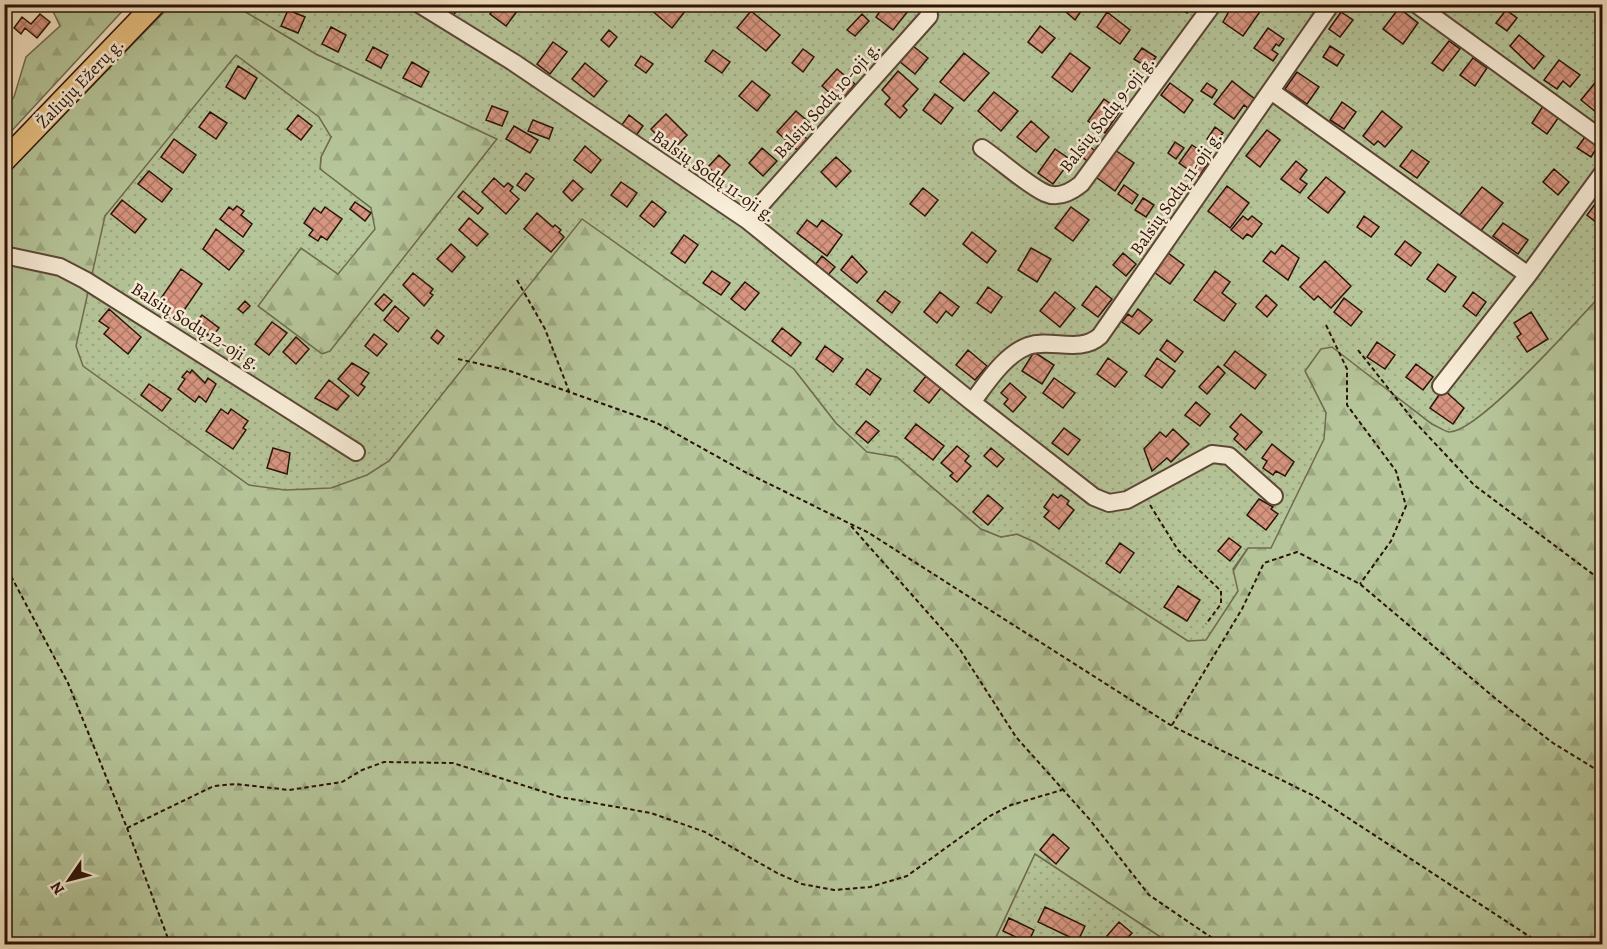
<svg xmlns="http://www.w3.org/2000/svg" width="1607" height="949" viewBox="0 0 1607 949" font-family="Alegreya,serif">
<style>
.forest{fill:url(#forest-firs);stroke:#706c50;stroke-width:1.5}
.park{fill:url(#park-dots);stroke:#706c50;stroke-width:1.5}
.building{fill:url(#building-cross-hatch);stroke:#291207;stroke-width:1.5}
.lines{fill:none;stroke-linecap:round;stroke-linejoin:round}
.minor-casing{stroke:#5c4736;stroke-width:20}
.major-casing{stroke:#291207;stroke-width:24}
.path{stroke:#291207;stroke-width:2;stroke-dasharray:4.5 3;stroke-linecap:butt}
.minor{stroke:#f9eed9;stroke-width:16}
.major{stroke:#ebc282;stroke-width:21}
.labels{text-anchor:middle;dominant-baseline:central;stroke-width:5;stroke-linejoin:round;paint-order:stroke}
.street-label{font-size:18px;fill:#291207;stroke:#f9eed9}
</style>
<defs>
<pattern id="forest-firs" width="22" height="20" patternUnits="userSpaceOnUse" patternTransform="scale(1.5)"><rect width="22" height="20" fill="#b6c69a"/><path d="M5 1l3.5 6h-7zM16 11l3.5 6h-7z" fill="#9ca983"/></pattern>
<pattern id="park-dots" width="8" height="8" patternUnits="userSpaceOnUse" patternTransform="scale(1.5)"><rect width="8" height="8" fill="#b6c69a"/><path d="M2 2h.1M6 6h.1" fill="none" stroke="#9ca983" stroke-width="1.8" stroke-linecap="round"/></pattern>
<pattern id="building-cross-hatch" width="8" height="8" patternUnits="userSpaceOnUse" patternTransform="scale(1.5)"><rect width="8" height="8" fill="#d79580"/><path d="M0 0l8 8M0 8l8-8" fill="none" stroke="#ae7867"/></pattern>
</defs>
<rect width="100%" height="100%" fill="#f6e5c5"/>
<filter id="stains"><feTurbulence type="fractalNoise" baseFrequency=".00333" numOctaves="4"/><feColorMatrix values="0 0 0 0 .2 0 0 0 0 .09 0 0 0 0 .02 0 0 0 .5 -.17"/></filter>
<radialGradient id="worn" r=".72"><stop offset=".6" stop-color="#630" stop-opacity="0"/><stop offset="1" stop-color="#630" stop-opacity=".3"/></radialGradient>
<!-- forest -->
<path class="forest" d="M50,5H128L5,138V108L14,97L26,57L60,26Z
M171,5H234L316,54L497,139L330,352L322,354L258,306L301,248L338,274L371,208L320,169L321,157L331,137L105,216L389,461L582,218L794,369L836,423L867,451L897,457L981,529L1001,537L1017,534L1035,542L1188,641L1248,548L1326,413L1305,371L1321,348L1332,346L1432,424C1437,426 1444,431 1449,431C1478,434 1579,318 1602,294V944H1171L1035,854L993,944H5L4,176Z"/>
<!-- park -->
<path class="park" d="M234,5H1602V294C1579,318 1478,433 1449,432C1444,431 1437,426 1432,424L1332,347L1321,349L1305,371L1326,413L1324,439L1271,548H1248L1233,569L1238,591L1206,640L1188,641L1035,542L1017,534L1001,537L981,529L897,457L867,452L836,423L794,369L582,219L389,461L367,475L331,488L285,490L249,485L83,366L76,346L105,216L236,55L319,117L331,137L321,157L320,169L371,208L375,229L338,274L301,248L258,306L322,354L330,351L497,139L316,54Z
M1035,854L1171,944H993Z"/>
<!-- building -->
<path class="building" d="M433,4H455L459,7L451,19Z
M496,4H511L518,10L506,26L490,14Z
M654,4H679L686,10L672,28L650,9Z
M706,4H721L715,12Z
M885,4H900L908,11L893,30L876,17Z
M1057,4H1086L1075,20Z
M1174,4H1201L1197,10L1192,7L1187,13Z
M1233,4L1264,6L1243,36L1223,22Z
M1399,8L1418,23L1403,44L1383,29Z
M288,10L305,17L298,33L281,26Z
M1506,10L1517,18L1507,31L1496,23Z
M751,11L780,35L766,51L737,28Z
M1107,12L1130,30L1120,44L1097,27Z
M1341,12L1353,20L1340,37L1329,29Z
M40,14L50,22L37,38L25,28L21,34L14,28L22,17L31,24Z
M862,14L869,21L855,36L847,30Z
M1040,26L1055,38L1042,53L1028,42Z
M331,27L346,35L338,52L322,44Z
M1268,28L1284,39L1279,46L1276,44L1272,50L1278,54L1273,61L1254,48Z
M609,30L617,37L609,47L601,40Z
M1519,35L1544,56L1534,69L1510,46Z
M1449,41L1460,49L1443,71L1432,63Z
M553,42L567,52L550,74L537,64Z
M913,46L928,58L915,74L900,62Z
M1330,46L1344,55L1337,66L1323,57Z
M373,47L388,55L381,68L366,60Z
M1142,48L1156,57L1148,68L1134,59Z
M803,49L814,57L803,72L792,63Z
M713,50L730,62L722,73L705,61Z
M964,53L989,73L964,101L940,82Z
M1070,53L1090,68L1072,92L1052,77Z
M641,56L653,64L646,73L635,65Z
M1473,58L1487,68L1475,86L1460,75Z
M1559,60L1580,75L1570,87L1563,81L1557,89L1544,80Z
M412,62L429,72L421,87L403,78Z
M585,63L607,81L594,97L572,79Z
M238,66L257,78L245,99L226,87Z
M837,69L855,84L840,102L822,86Z
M898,71L918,89L903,106L907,110L900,118L885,104L890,98L882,90Z
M1297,72L1319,87L1307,104L1285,89Z
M1598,79L1602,82V117L1581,100Z
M752,81L770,95L757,111L739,96Z
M1232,81L1256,100L1249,109L1244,105L1234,119L1214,104Z
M1170,83L1193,100L1184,113L1161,95Z
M1207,83L1217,90L1212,98L1201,91Z
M994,92L1018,111L1001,131L978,111Z
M935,94L953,108L941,124L923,110Z
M1104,99L1120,111L1105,133L1088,121Z
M1342,102L1356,112L1344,129L1330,120Z
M1545,103L1561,114L1547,134L1532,123Z
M492,106L508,112L502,126L486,120Z
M796,111L811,124L802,134L807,139L797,150L777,132Z
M1382,111L1402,127L1385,147L1378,141L1374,145L1363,136Z
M210,112L227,123L216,139L199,127Z
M666,114L687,135L672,151L651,129Z
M298,115L312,126L301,140L287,129Z
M629,115L643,126L635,137L621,126Z
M533,120L553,128L549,139L528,131Z
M1031,121L1049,137L1036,152L1017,137Z
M514,126L538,140L530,153L506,139Z
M1215,127L1223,133L1215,144L1207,139Z
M1267,130L1280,140L1260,167L1246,156Z
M1585,137L1598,146L1591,157L1577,148Z
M174,139L196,155L183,173L161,157Z
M1175,142L1184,148L1176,159L1168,153Z
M1087,144L1095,151L1087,161L1079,154Z
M1192,145L1211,158L1199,177L1179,163Z
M585,146L601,160L591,173L574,160Z
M762,148L777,161L763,176L749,163Z
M1055,149L1071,160L1053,184L1038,173Z
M1115,150L1134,163L1115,191L1096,177Z
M1412,150L1429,162L1417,178L1400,166Z
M719,155L730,165L720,177L708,167Z
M836,157L851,171L836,187L821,172Z
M1296,161L1307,170L1300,179L1307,184L1300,193L1281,179Z
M1554,169L1569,182L1558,195L1543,182Z
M149,171L172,189L162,202L138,184Z
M526,173L534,179L525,191L517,185Z
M1326,177L1345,192L1328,213L1308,198Z
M494,178L504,187L508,183L513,187L510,191L519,199L506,214L482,192Z
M573,180L583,189L572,201L563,192Z
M621,182L637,193L627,207L611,195Z
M1124,185L1138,195L1132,204L1118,194Z
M1227,186L1249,203L1230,228L1208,211Z
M1482,187L1503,203L1480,232L1459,216Z
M923,188L938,200L925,216L910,204Z
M463,191L483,208L478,214L458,197Z
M1602,195V227L1587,215Z
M1143,198L1154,205L1146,217L1135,210Z
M122,200L146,219L135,233L111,214Z
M652,201L666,212L654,227L640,216Z
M355,202L371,213L365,221L350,209Z
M237,206L244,211L241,215L252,224L243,237L220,219L229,207L233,210Z
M325,207L342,219L327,240L321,236L318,241L309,235L313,230L304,223L314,208L321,213Z
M1071,207L1089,220L1073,241L1055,228Z
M537,213L553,227L555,225L561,230L559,232L564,237L551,252L524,229Z
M1243,216L1248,220L1252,216L1262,224L1252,237L1247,234L1243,239L1231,230Z
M1364,216L1379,227L1371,237L1357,227Z
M469,218L488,234L477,246L459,230Z
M807,220L817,227L822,220L842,235L827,256L797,233Z
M1503,223L1528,240L1518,254L1493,236Z
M216,229L244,251L229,270L203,249Z
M972,232L996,251L987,263L963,244Z
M684,235L698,245L685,263L671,253Z
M1405,241L1421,253L1411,266L1395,254Z
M451,244L465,257L452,272L437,259Z
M1282,245L1299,258L1288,280L1263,261L1271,251L1275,254Z
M1031,248L1051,259L1037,282L1018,270Z
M1164,250L1184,265L1170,284L1150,269Z
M1123,253L1136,264L1126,276L1113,265Z
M822,256L835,267L828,275L815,265Z
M852,256L867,272L857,283L841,270Z
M1325,261L1351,286L1331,308L1318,296L1314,300L1300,287Z
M1438,264L1456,277L1445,292L1427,279Z
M181,269L202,284L176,322L155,307Z
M712,271L730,283L721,295L703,283Z
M1215,271L1230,282L1222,293L1236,304L1224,321L1194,300Z
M413,273L433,289L430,293L433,295L424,306L403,285Z
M745,282L759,293L745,310L731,299Z
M1096,286L1112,299L1098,317L1082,305Z
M988,287L1002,297L991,313L977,303Z
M885,291L900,302L892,313L877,301Z
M940,292L959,307L952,316L946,311L937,323L924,312Z
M1055,292L1075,308L1060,327L1040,311Z
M1473,292L1486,302L1476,316L1463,306Z
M384,294L392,301L383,311L375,304Z
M1266,295L1277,305L1267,317L1256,307Z
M1344,298L1362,312L1351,326L1334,312Z
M245,301L250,306L243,313L238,309Z
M395,306L409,318L398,332L384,320Z
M109,309L141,337L128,354L104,334L109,328L99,321Z
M1138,309L1152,320L1139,334L1122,322L1128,314L1132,317Z
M1531,312L1548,339L1527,352L1517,337L1521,334L1514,323Z
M202,315L219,328L212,337L208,334L203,340L190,330Z
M272,322L287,333L269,355L255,344Z
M782,328L801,343L791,356L772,341Z
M437,330L444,336L438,344L431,338Z
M374,334L387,344L377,356L365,346Z
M296,337L309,349L296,364L283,352Z
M1167,340L1183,352L1175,362L1160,350Z
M1377,342L1395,355L1385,369L1367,357Z
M825,346L843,359L833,372L816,359Z
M968,350L987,366L975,380L956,365Z
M1235,351L1266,375L1255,389L1224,365Z
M1034,352L1054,365L1042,384L1022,371Z
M1108,358L1127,372L1115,387L1097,374Z
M1157,358L1175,371L1162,388L1145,376Z
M352,363L369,373L361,384L365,387L358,396L338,379Z
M1416,364L1433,377L1423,390L1406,377Z
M1218,366L1225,373L1207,394L1199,387Z
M867,369L881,379L870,395L856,384Z
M192,370L205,383L208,378L216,384L206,402L199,396L195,402L178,389L185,379L182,377L187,371L190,373Z
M926,376L941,388L929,403L914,391Z
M1054,378L1075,393L1063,408L1043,393Z
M329,380L349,396L337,410L315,398Z
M1010,383L1026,397L1013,412L1004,404L1008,399L1001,393Z
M149,384L171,399L162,411L141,395Z
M1443,389L1464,408L1453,424L1430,408Z
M1196,402L1210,414L1200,426L1185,415Z
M221,409L228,414L231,409L248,421L243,428L246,430L233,449L206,431Z
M1241,414L1262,432L1246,450L1234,439L1238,434L1230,427Z
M866,421L879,431L868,443L856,433Z
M916,424L944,446L933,460L905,438Z
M1064,428L1080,440L1068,455L1052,443Z
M1173,429L1189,444L1171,462L1167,458L1152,471L1144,449L1160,432L1166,437Z
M1272,444L1294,462L1285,476L1276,471L1273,475L1263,468L1267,461L1262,458Z
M957,446L969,456L965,461L971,466L957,482L950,476L953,473L941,463Z
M273,448L290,453L287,474L267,468Z
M991,448L1004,459L997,467L984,456Z
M1053,494L1058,498L1061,495L1069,501L1067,504L1074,510L1059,529L1044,517L1049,511L1044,507Z
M988,495L1003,508L988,525L973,512Z
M1259,499L1273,507L1271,509L1278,514L1266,530L1247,515Z
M1229,538L1241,547L1230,561L1218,551Z
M1120,543L1134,553L1120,573L1106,563Z
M1178,586L1200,600L1187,621L1164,607Z
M1053,834L1069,848L1056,864L1040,850Z
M1045,907L1085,926L1078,941L1038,922Z
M1009,918L1034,930L1028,943L1003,931Z
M1119,922L1132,933L1122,944H1116L1107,936Z"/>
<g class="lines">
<defs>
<path id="minor" d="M419,4L513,62L747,220L972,402C987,383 1004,355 1028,346C1051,338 1080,354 1100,336L1331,4
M1416,4L1602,139
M1271,91L1528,275L1602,174
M982,148C1000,160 1027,185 1045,193C1058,199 1071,192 1081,184L1213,4
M747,220L929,16L928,4
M4,255L60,267L85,280L356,452
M1441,386L1528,275
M972,402L1094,497L1109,503L1127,500L1212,454L1229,456L1274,496"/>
<path id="major" d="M4,161L155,4"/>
</defs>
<!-- minor casing -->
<use href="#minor" class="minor-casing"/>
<!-- major casing -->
<use href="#major" class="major-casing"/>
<!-- path -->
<path class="path" d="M517,280L545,329L569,391
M1326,325L1347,369V405L1396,471L1406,506L1391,541L1360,584
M1358,350L1414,421L1474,485L1602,581
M458,359L507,370L657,423L745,472L869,533L1172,726L1316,797L1541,944
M1150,505L1178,550L1221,591V604L1206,624
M851,526L959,648L1016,737L1091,821L1149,895L1221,944
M4,563L68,683L127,828L214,786L236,784L289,790L342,782L362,770L384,762L453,763L560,797L651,813L705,832L777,873L802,884L834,890L870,887L907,876L990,816L1011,805L1062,790
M1172,725L1242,609L1264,563L1297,552L1360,584L1496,699L1553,743L1602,773
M127,828L170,944"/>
<!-- minor -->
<use href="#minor" class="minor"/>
<!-- major -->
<use href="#major" class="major"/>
</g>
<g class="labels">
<!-- street labels -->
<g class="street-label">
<text transform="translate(80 83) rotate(-46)">Žaliųjų Ežerų g.</text>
<text transform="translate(827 100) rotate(-48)">Balsių Sodų 10-oji g.</text>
<text transform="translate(1107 114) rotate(-52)">Balsių Sodų 9-oji g.</text>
<text transform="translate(714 176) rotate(35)">Balsių Sodų 11-oji g.</text>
<text transform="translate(1176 193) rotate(-55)">Balsių Sodų 11-oji g.</text>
<text transform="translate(196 326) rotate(32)">Balsių Sodų 12-oji g.</text>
</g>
</g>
<!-- margin -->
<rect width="1607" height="949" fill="none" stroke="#f6e5c5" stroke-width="24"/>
<rect x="6" y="6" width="1595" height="937" fill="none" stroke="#291207" stroke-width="3"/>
<rect x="12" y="12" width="1583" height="925" fill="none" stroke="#291207" stroke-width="1.5"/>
<!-- north arrow -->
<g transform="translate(69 880) rotate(235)" stroke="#f9eed9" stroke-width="4.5" paint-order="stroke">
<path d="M0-4.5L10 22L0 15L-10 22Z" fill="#291207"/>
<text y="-9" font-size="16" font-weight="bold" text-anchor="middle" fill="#291207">N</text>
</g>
<rect width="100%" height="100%" filter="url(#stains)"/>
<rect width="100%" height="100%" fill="url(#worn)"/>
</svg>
